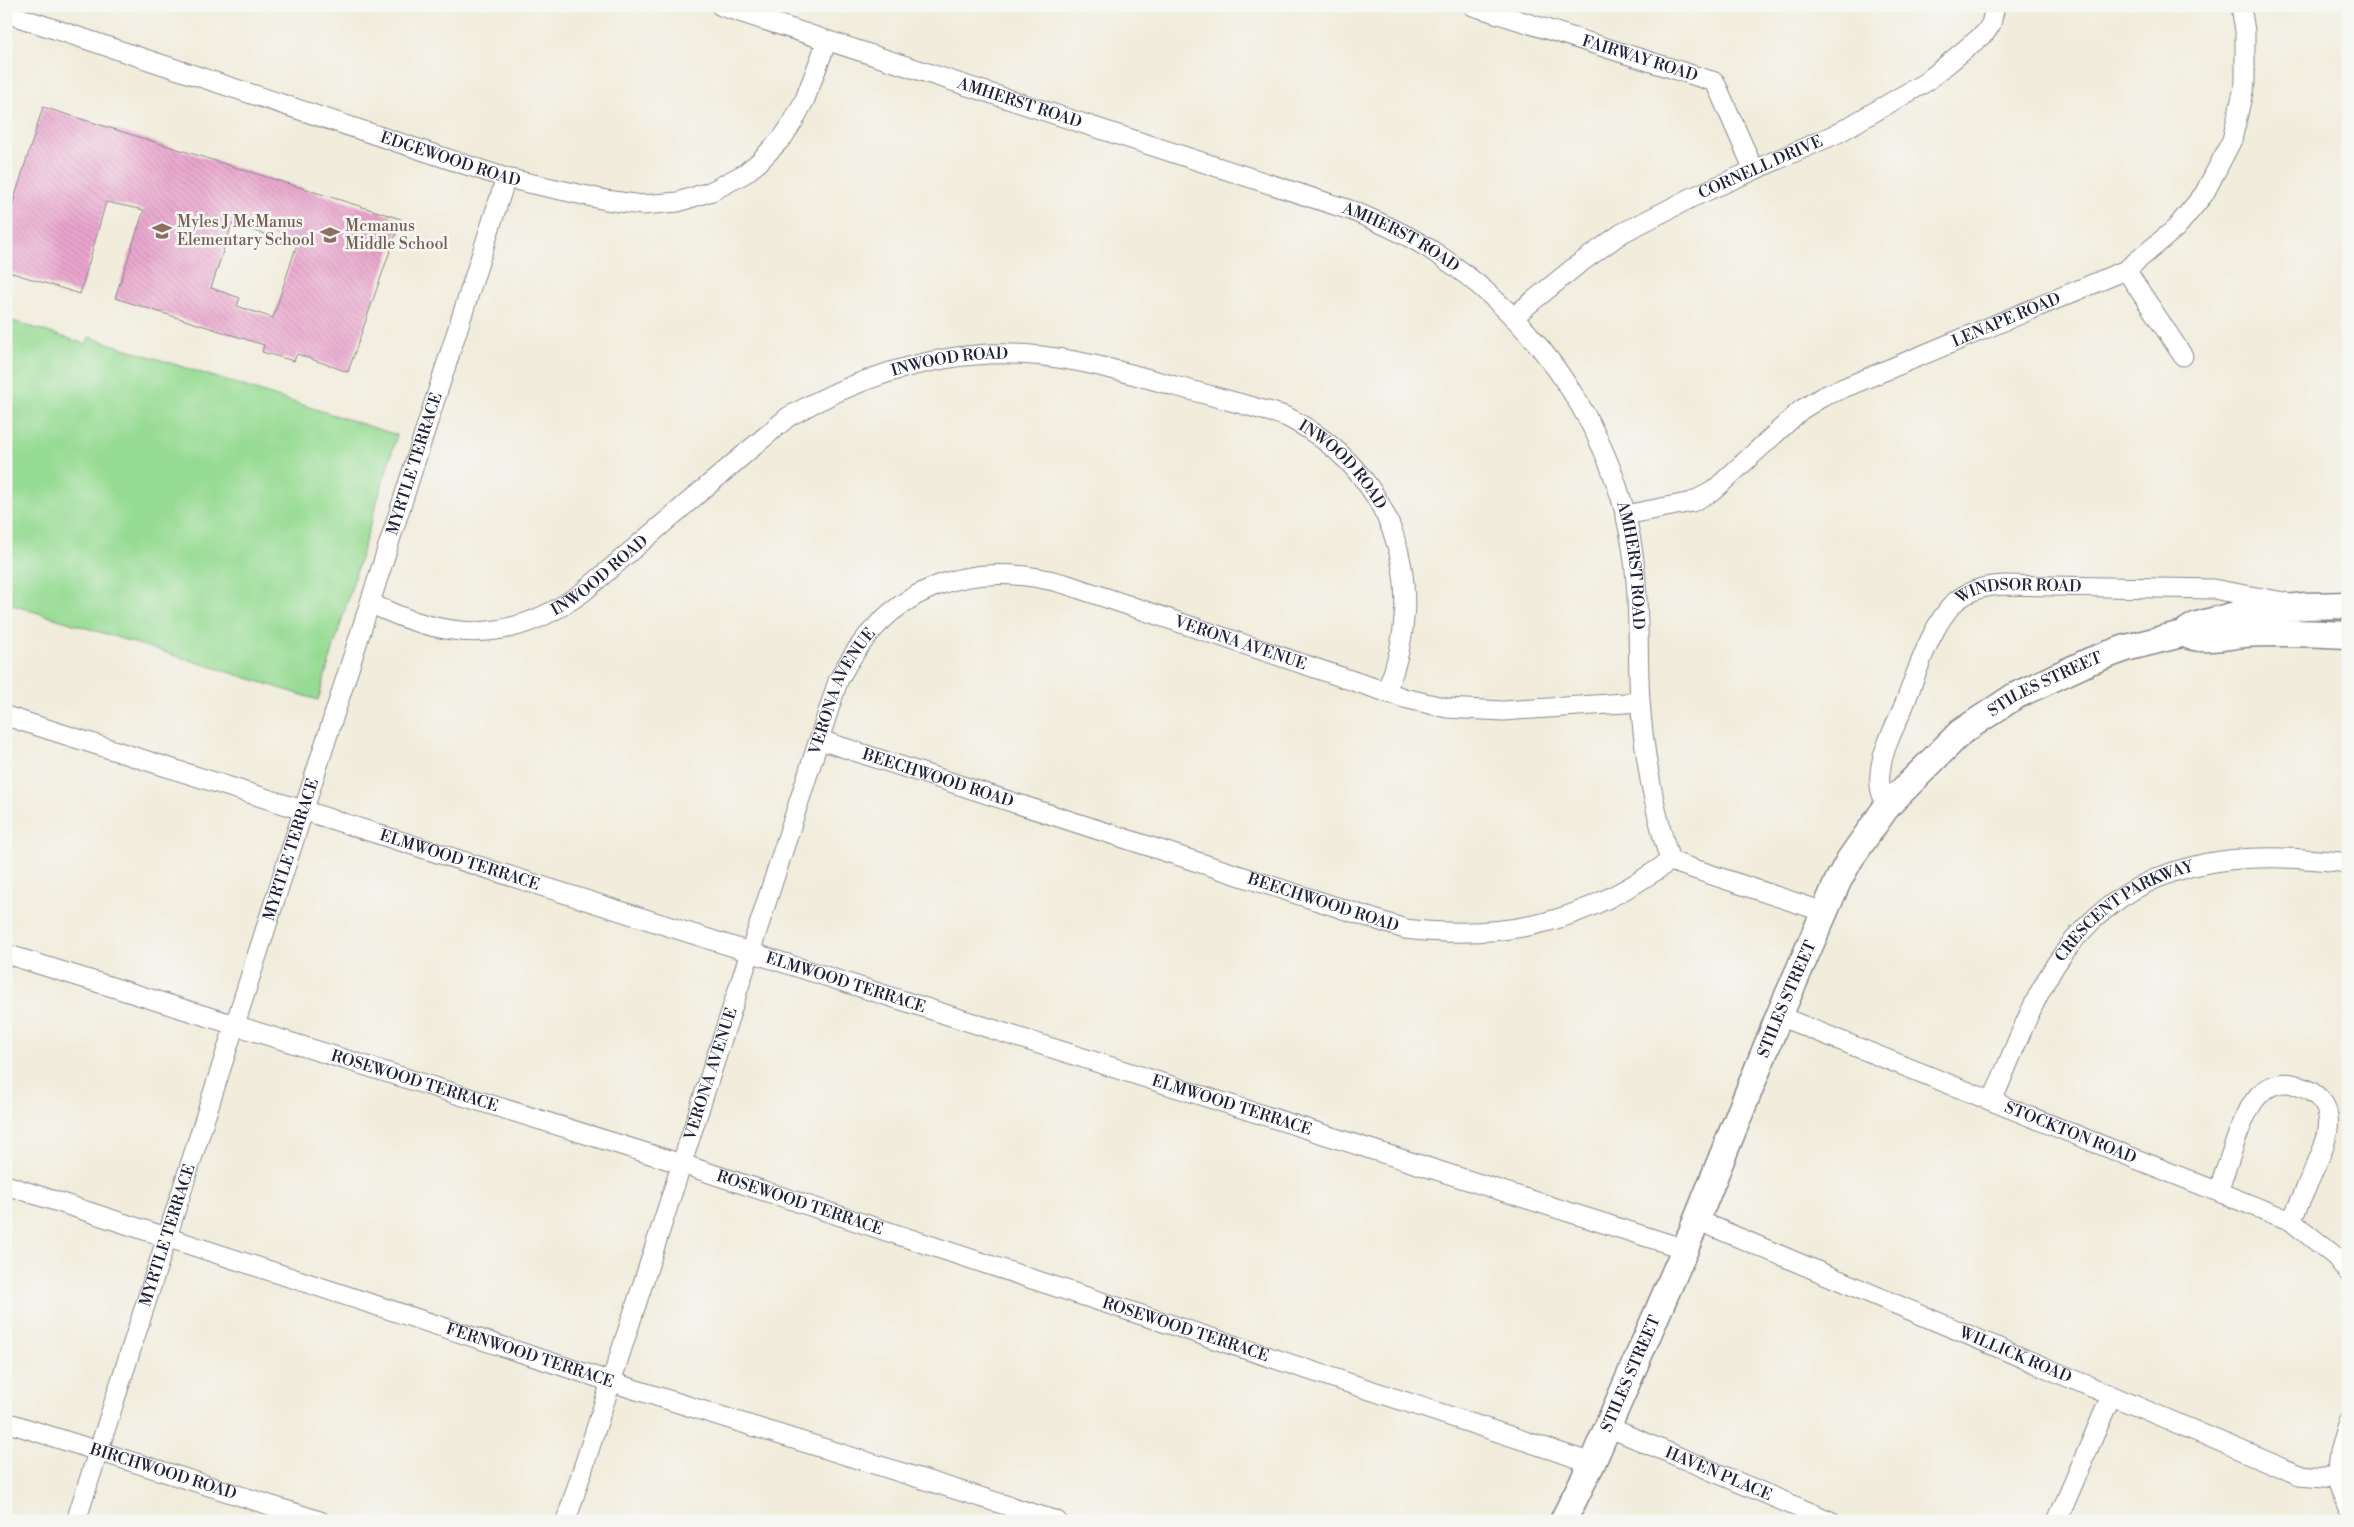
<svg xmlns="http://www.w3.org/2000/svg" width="2354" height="1527" viewBox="0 0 2354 1527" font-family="'Libre Bodoni',serif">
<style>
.park{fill:#96db93;stroke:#5c7e67}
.building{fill:url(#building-back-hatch);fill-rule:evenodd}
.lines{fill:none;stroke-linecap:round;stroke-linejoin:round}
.street-casing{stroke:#8a878b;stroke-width:21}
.secondary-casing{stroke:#8a878b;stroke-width:29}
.street{stroke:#fff;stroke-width:19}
.secondary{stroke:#fff;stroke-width:26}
.labels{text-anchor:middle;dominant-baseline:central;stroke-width:5;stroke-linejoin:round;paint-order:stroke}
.street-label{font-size:16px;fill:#22223b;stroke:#f6f6f2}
.education-label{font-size:16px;fill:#785e54;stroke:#f6f6f2;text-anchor:start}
</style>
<defs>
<pattern id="building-back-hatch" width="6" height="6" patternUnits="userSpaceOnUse" patternTransform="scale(1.25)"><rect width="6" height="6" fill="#eaa5cd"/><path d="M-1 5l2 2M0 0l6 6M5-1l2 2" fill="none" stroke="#c88eb1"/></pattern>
</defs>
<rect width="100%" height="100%" fill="#f6f6f2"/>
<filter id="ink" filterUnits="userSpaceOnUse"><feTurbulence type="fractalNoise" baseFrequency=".02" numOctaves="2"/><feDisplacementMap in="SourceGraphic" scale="10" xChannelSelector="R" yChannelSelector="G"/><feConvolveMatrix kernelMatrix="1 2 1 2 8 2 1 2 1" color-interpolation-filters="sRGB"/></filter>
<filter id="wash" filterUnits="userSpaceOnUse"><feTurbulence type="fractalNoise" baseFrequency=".0096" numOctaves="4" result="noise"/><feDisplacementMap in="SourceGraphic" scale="20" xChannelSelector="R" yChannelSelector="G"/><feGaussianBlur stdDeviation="1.12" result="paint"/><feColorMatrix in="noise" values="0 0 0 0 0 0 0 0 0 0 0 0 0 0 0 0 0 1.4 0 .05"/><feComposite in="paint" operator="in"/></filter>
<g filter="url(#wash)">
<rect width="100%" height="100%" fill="#f1ecdb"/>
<!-- park -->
<path class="park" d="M6,319L86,344L89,337L397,435L318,700L6,603Z"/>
<g id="blocks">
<!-- building -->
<path class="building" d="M43,107L401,219L348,372L297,354L294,361L262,352L264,345L115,298L144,210L106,202L80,294L6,271V225ZM232,224L297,244L273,318L237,306L240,298L211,288Z"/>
</g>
</g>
<g filter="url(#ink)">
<use href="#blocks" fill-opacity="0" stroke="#8a878b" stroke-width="1"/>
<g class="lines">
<defs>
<g id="street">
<path id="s1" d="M721,6L1353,211C1383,224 1413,237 1440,256C1541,324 1619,438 1634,561C1640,607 1637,654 1640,701C1644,754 1654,810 1670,861"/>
<path id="s2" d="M1473,6L1715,82L1754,170"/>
<path id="s3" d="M6,13L506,178L606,200L642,205L678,202L712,191L744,174L758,163L783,137L793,122L805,99L827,41"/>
<path d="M2126,270L2183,356"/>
<path id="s4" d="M1513,317L1576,266L1622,233L1693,197L1838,133L1926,82L1985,33L1991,24L1995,6"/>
<path id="s5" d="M1625,515L1692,502L1713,491L1801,410L1822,397L2126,270L2176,228L2204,194L2232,140L2245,83V31L2241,6"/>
<path id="s6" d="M370,603C447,641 511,645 583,592L788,417C851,381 916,358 988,354C1053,351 1114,369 1175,386C1201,393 1227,400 1253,407C1265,411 1279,413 1289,418C1394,473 1431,584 1386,692"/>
<path id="s7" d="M6,716L1685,1249"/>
<path id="s8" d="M820,740L1405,929C1510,941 1584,922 1670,861"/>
<path id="s9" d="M1888,805C1880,795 1879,785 1880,773C1882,750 1894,729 1903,708C1916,676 1930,626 1955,602C1970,589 1986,586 2005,585L2213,589L2284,602"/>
<path d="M1670,861L1824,912"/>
<path id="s10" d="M6,954L682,1164L1592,1463"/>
<path id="s11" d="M1779,1016L2291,1221L2336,1257L2348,1272"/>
<path id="s12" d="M1992,1101C2013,1054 2033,995 2063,954C2134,857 2237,849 2348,863"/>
<path id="s13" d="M6,1185L627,1387L1057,1521"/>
<path d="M2218,1191C2228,1166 2241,1115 2258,1096C2268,1086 2282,1080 2296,1085C2344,1101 2329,1137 2313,1172C2306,1188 2299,1205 2291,1221"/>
<path id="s14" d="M1697,1220L2299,1475L2336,1478"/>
<path id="s15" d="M6,1422L320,1521"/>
<path d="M2348,1422L2339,1452L2336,1478L2348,1508"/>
<path id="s16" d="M1608,1427L1830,1521"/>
<path id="s17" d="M76,1521L506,178"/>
<path id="s18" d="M566,1521L838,681C885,588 967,557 1065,584L1404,698L1447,708L1503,711L1640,702"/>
<path d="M2057,1521L2111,1396"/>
</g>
<g id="secondary">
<path d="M2190,636C2207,641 2226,636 2244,634C2278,632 2313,633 2348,635"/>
<path id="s19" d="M1563,1521L1592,1463L1685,1249L1779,1016L1838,881L1850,859L1888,805L1961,732L2015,696L2090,661L2126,648L2182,634L2197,625L2247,612L2305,606L2348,605"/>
</g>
</defs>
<!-- street casing -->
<use href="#street" class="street-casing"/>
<!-- secondary casing -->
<use href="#secondary" class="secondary-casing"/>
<!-- street -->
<use href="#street" class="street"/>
<!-- secondary -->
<use href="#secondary" class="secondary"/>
</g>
</g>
<!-- icons -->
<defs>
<symbol id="school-bare" viewBox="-9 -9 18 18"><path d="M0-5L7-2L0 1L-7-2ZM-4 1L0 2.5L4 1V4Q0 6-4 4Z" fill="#8d6e63" stroke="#f6f6f2" stroke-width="2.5" paint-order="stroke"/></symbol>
</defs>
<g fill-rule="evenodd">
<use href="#school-bare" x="148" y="217" width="28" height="28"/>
<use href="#school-bare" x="316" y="221" width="28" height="28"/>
</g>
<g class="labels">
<!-- street labels -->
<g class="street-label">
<text stroke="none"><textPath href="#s2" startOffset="175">FAIRWAY ROAD</textPath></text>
<text stroke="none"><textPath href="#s1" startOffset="314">AMHERST ROAD</textPath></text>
<text stroke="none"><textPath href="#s3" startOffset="468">EDGEWOOD ROAD</textPath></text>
<text stroke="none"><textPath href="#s4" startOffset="291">CORNELL DRIVE</textPath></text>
<text stroke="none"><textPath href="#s1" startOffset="719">AMHERST ROAD</textPath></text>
<text stroke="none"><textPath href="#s5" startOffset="436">LENAPE ROAD</textPath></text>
<text stroke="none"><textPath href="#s6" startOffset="669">INWOOD ROAD</textPath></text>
<text stroke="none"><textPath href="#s17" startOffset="1110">MYRTLE TERRACE</textPath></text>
<text stroke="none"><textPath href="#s6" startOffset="1089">INWOOD ROAD</textPath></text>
<text stroke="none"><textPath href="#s1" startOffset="1139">AMHERST ROAD</textPath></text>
<text stroke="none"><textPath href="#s6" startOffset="250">INWOOD ROAD</textPath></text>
<text stroke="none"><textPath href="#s9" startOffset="289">WINDSOR ROAD</textPath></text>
<text stroke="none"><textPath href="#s18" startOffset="1339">VERONA AVENUE</textPath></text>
<text stroke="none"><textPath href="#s19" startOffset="988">STILES STREET</textPath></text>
<text stroke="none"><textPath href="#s18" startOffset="875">VERONA AVENUE</textPath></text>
<text stroke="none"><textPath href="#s8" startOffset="124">BEECHWOOD ROAD</textPath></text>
<text stroke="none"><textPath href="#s17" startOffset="705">MYRTLE TERRACE</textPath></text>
<text stroke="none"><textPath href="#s7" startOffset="476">ELMWOOD TERRACE</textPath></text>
<text stroke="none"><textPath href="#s8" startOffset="529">BEECHWOOD ROAD</textPath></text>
<text stroke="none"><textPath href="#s12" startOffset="240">CRESCENT PARKWAY</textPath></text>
<text stroke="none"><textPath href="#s7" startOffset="881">ELMWOOD TERRACE</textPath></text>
<text stroke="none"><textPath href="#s19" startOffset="568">STILES STREET</textPath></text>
<text stroke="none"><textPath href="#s18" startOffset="470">VERONA AVENUE</textPath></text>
<text stroke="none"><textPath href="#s10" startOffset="428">ROSEWOOD TERRACE</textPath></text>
<text stroke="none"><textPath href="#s7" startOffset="1286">ELMWOOD TERRACE</textPath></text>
<text stroke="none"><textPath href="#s11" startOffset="314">STOCKTON ROAD</textPath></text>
<text stroke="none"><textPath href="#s10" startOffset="832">ROSEWOOD TERRACE</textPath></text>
<text stroke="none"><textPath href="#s17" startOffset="300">MYRTLE TERRACE</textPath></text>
<text stroke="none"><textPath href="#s10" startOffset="1238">ROSEWOOD TERRACE</textPath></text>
<text stroke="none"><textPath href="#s14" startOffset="346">WILLICK ROAD</textPath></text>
<text stroke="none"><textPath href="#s13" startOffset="551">FERNWOOD TERRACE</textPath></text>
<text stroke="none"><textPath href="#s19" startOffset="162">STILES STREET</textPath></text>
<text stroke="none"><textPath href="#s15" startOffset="165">BIRCHWOOD ROAD</textPath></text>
<text stroke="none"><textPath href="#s16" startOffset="120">HAVEN PLACE</textPath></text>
</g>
<!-- education labels -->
<g class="education-label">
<text x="177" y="222">Myles J McManus<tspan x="177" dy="18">Elementary School</tspan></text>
<text x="345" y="226">Mcmanus<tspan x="345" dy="18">Middle School</tspan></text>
</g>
</g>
<!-- margin -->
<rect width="2354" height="1527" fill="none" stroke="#f6f6f2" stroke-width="25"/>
</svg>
